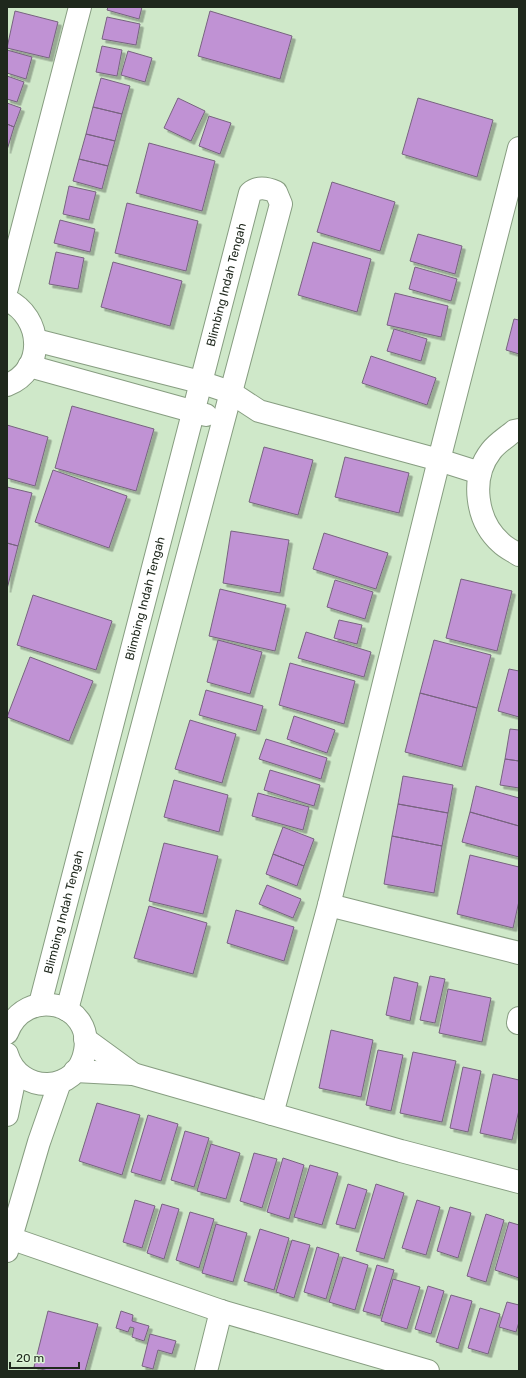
<svg xmlns="http://www.w3.org/2000/svg" width="526" height="1378" viewBox="0 0 526 1378" font-family="Rubik,sans-serif">
<style>
.building{fill:#c092d4;stroke:#77637f;filter:url(#shadow)}
.lines{fill:none;stroke-linecap:round;stroke-linejoin:round}
.minor-casing{stroke:#879d81;stroke-width:24}
.minor{stroke:#fff;stroke-width:22}
.labels{text-anchor:middle;dominant-baseline:central;stroke-width:3.5;stroke-linejoin:round;paint-order:stroke}
.street-label{font-size:12px;fill:#1f281d;stroke:#dcf5d6}
</style>
<defs>
<filter id="shadow"><feDropShadow dx="3.5" dy="3.5" stdDeviation="0" flood-color="#0004"/></filter>
</defs>
<rect width="100%" height="100%" fill="#cfe8c9"/>
<!-- building -->
<path class="building" d="M108,7H142L139,19L107,10Z
M15,11L58,22L49,58L7,48Z
M210,11L292,36L280,79L198,56Z
M107,17L140,24L136,45L102,39Z
M102,46L122,50L117,76L96,72Z
M7,50L32,57L26,79L7,73Z
M128,51L152,58L145,82L121,75Z
M7,76L24,82L17,102L7,99Z
M101,78L130,86L122,114L93,107Z
M178,98L205,111L191,141L164,128Z
M418,98L493,120L477,177L402,154Z
M7,103L21,108L14,127L7,124Z
M93,107L122,114L115,141L86,134Z
M209,116L231,123L220,154L199,146Z
M7,124L14,127L7,150Z
M86,134L115,141L108,166L79,159Z
M149,143L215,161L202,211L136,193Z
M79,159L108,166L102,189L73,181Z
M332,182L395,202L380,251L317,232Z
M69,186L96,192L89,220L63,214Z
M127,203L198,221L186,271L115,253Z
M60,220L95,229L90,252L54,243Z
M418,234L462,246L455,274L410,261Z
M313,242L371,259L357,312L298,295Z
M56,252L84,258L78,289L49,284Z
M113,262L182,281L170,326L101,307Z
M415,267L457,279L451,301L409,289Z
M395,293L448,306L441,337L387,325Z
M514,319L519,320V354L506,350Z
M394,329L427,339L421,361L387,351Z
M371,356L436,378L427,405L362,383Z
M72,406L154,429L136,491L55,468Z
M7,425L48,437L35,486L7,478Z
M264,447L313,460L298,515L249,502Z
M345,457L409,473L399,513L335,497Z
M53,470L127,496L109,548L35,522Z
M7,487L32,493L18,546L7,543Z
M231,531L289,540L280,593L223,583Z
M324,533L388,553L376,589L313,569Z
M7,543L18,546L7,589Z
M461,579L512,591L497,651L446,638Z
M335,580L373,592L365,619L327,607Z
M220,589L286,605L275,651L209,636Z
M33,595L112,621L96,670L17,645Z
M339,620L362,625L357,644L334,638Z
M306,632L371,652L364,677L298,658Z
M218,640L262,652L250,694L207,682Z
M434,640L491,655L477,708L420,693Z
M30,657L93,681L69,741L7,717Z
M290,663L355,681L344,724L279,705Z
M509,669L519,671V717L498,711Z
M206,690L263,706L256,731L199,715Z
M420,693L477,708L462,767L405,752Z
M294,716L335,730L327,753L287,739Z
M190,720L236,734L222,783L175,769Z
M510,729L519,730V761L505,759Z
M266,739L327,758L321,779L259,759Z
M505,759L519,761V788L500,785Z
M270,770L320,785L314,806L264,790Z
M403,776L453,785L448,813L398,804Z
M174,780L228,795L219,832L164,817Z
M476,786L519,798V826L470,812Z
M258,793L309,807L303,830L252,816Z
M398,804L448,813L442,846L392,836Z
M470,812L519,826V857L462,842Z
M283,827L314,839L304,866L273,854Z
M392,836L442,846L434,893L384,884Z
M164,843L218,856L203,914L149,901Z
M273,854L304,866L297,886L266,874Z
M470,855L519,867V901L513,928L457,914Z
M267,885L301,899L293,918L259,904Z
M149,906L207,923L193,974L134,958Z
M236,910L294,927L284,961L227,943Z
M430,976L445,979L435,1023L420,1020Z
M394,977L418,983L410,1021L386,1015Z
M448,989L491,998L482,1042L439,1033Z
M331,1030L373,1040L361,1097L319,1088Z
M378,1050L403,1055L391,1111L366,1105Z
M413,1052L456,1061L442,1122L400,1113Z
M463,1067L481,1071L468,1132L450,1128Z
M493,1074L519,1080V1110L512,1140L480,1133Z
M97,1103L140,1115L122,1175L79,1161Z
M148,1115L178,1124L161,1181L131,1172Z
M185,1131L209,1138L194,1187L171,1180Z
M211,1144L240,1153L226,1199L197,1191Z
M254,1153L277,1159L262,1208L240,1201Z
M283,1158L304,1165L289,1219L267,1212Z
M310,1165L338,1173L322,1225L294,1217Z
M348,1184L367,1190L355,1229L336,1224Z
M376,1184L404,1193L384,1259L356,1251Z
M135,1200L155,1206L142,1248L123,1242Z
M417,1200L440,1207L426,1255L402,1248Z
M162,1204L179,1209L164,1259L147,1253Z
M450,1207L471,1213L458,1258L437,1251Z
M190,1212L214,1219L199,1268L176,1260Z
M486,1214L504,1220L486,1282L467,1276Z
M509,1222L519,1225V1278L495,1270Z
M216,1224L247,1233L233,1282L202,1273Z
M260,1229L289,1238L274,1290L244,1281Z
M292,1240L310,1245L294,1298L276,1292Z
M317,1247L339,1254L326,1299L304,1292Z
M343,1257L368,1265L355,1310L329,1302Z
M377,1265L394,1270L380,1316L363,1311Z
M393,1279L420,1287L407,1329L381,1321Z
M428,1286L444,1291L431,1334L415,1329Z
M451,1295L472,1301L458,1349L436,1342Z
M507,1302L519,1305V1322L516,1332L499,1327Z
M480,1308L500,1314L488,1354L468,1348Z
M48,1311L98,1324L85,1371H48L34,1367Z
M121,1311L133,1315L132,1321L149,1326L144,1341L132,1337L134,1328L130,1327L128,1332L116,1328Z
M150,1334L176,1341L172,1354L158,1350L153,1369L142,1366Z"/>
<g class="lines">
<defs>
<g id="minor">
<path d="M7,288L80,7"/>
<path d="M7,300C43,317 46,370 7,385"/>
<path d="M35,340L200,382L230,392L259,411L439,460L480,473"/>
<path d="M29,366L206,415"/>
<path d="M519,430L514,431C507,437 497,443 491,451C470,478 476,521 501,543C506,548 513,551 519,555"/>
<path d="M329,905L519,953"/>
<path id="s1" d="M40,1004L250,193C258,186 267,188 276,192L281,204L67,1010"/>
<path d="M518,1023L519,1018"/>
<path d="M7,1033C25,985 94,1002 85,1051C78,1094 19,1095 7,1054"/>
<path d="M85,1039L133,1074"/>
<path d="M75,1071L133,1074L401,1151L519,1182"/>
<path d="M272,1114L329,905L439,460L519,148"/>
<path d="M7,1115L16,1072"/>
<path d="M7,1237L221,1311L428,1371"/>
<path d="M7,1251L39,1142L60,1082"/>
<path d="M206,1371L221,1311"/>
</g>
</defs>
<!-- minor casing -->
<use href="#minor" class="minor-casing"/>
<!-- minor -->
<use href="#minor" class="minor"/>
</g>
<g class="labels">
<!-- street labels -->
<g class="street-label">
<text stroke="none"><textPath href="#s1" startOffset="743">Blimbing Indah Tengah</textPath></text>
<text stroke="none"><textPath href="#s1" startOffset="419">Blimbing Indah Tengah</textPath></text>
<text stroke="none"><textPath href="#s1" startOffset="95">Blimbing Indah Tengah</textPath></text>
</g>
</g>
<!-- border -->
<rect width="526" height="1378" fill="none" stroke="#1f281d" stroke-width="16"/>
<!-- scale -->
<path d="M10 1362v6h69v-6" fill="none" stroke="#1f281d" stroke-width="2"/>
<text x="16" y="1362" font-size="12" fill="#1f281d" stroke="#dcf5d6" stroke-width="3" paint-order="stroke">20 m</text>
</svg>
